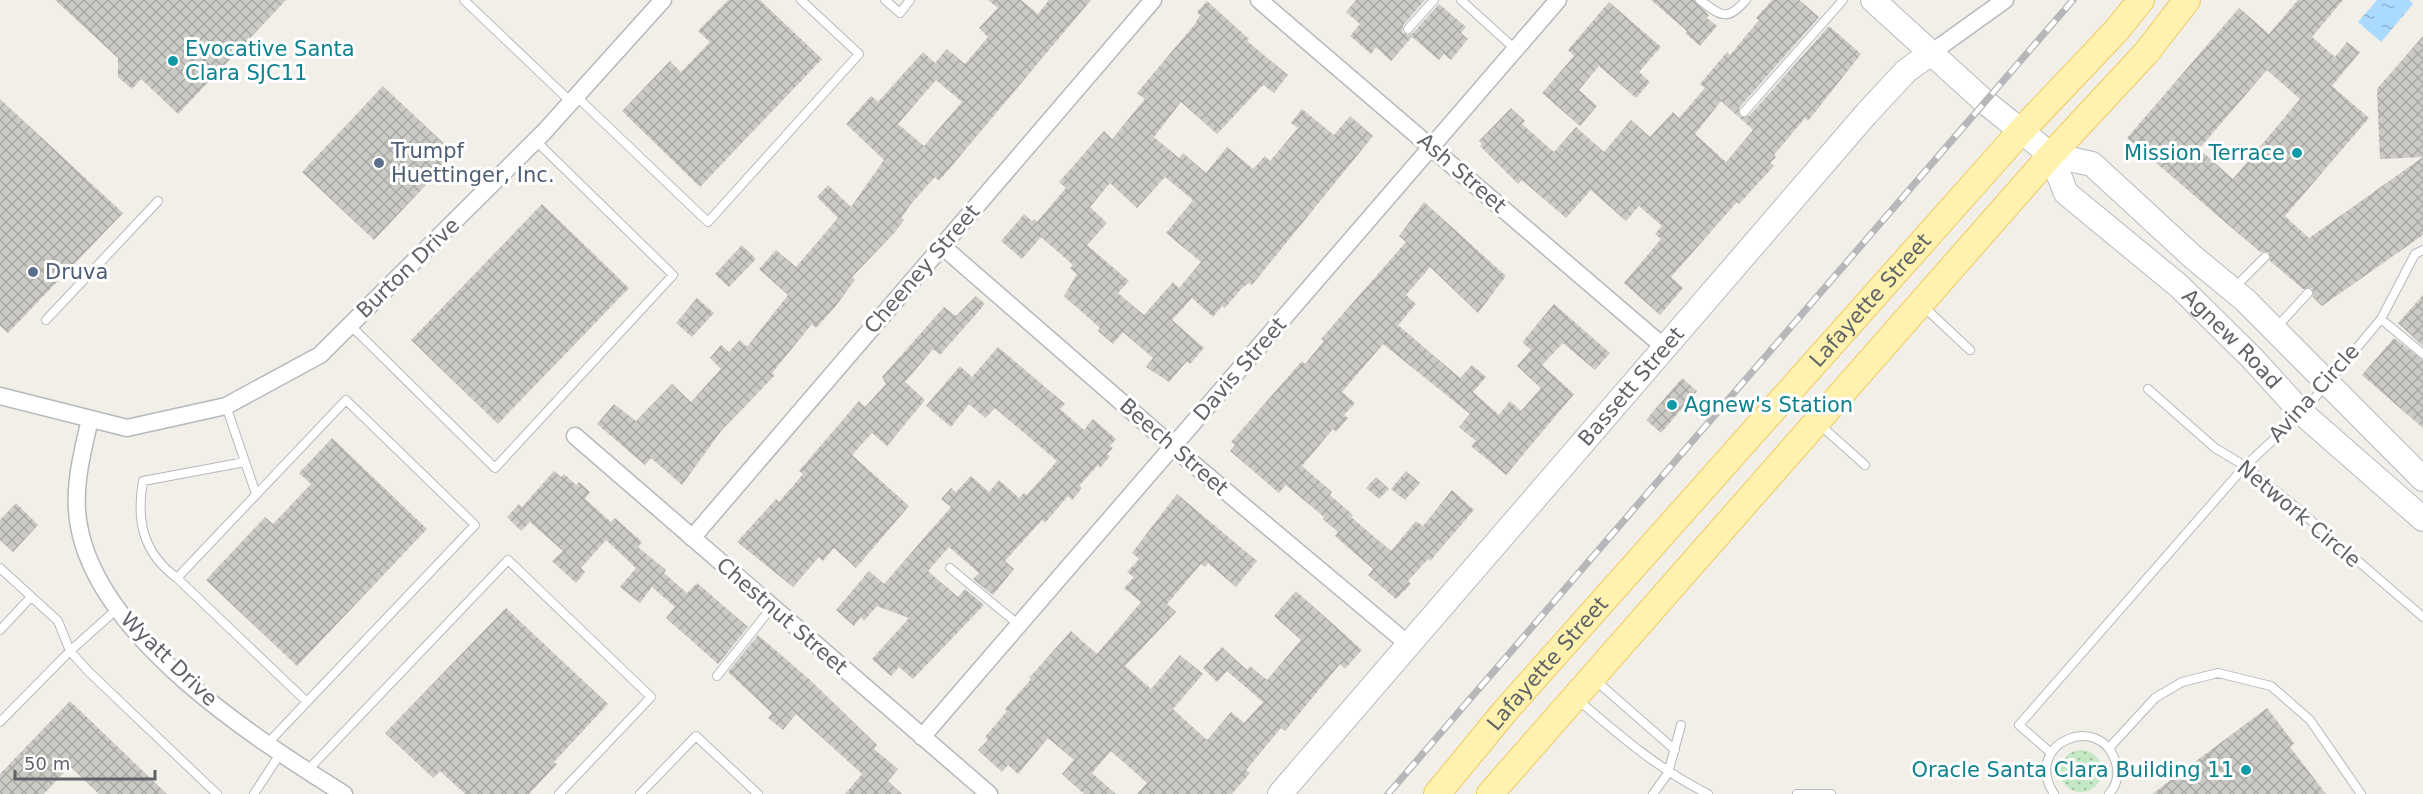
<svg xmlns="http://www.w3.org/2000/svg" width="2423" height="794" viewBox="0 0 2423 794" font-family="'DejaVu Sans',sans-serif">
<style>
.grass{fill:url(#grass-dots)}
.water{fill:url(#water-ripples)}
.building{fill:url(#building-cross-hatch);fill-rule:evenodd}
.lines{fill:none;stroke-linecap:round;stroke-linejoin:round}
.lane-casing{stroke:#b5b8bc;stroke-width:10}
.street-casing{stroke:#b5b8bc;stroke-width:19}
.secondary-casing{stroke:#b6babf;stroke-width:26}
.primary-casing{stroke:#f2c960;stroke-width:28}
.lane{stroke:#fff;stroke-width:8}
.street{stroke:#fff;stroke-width:16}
.secondary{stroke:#fff;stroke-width:24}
.primary{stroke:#fff2af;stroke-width:26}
.rail-casing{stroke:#b6b7b8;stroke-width:7}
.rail{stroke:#fff;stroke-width:4.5;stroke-dasharray:14;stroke-linecap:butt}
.culture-dot{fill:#0f9aa8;stroke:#fff;stroke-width:2}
.service-dot{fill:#5c6f8a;stroke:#fff;stroke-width:2}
.labels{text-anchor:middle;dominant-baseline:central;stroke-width:6;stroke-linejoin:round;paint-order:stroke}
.culture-label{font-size:21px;fill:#0d838f;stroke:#fff;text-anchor:start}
.service-label{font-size:21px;fill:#4e5e75;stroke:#fff;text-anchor:start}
.street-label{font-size:21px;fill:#5f6368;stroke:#fff}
</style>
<defs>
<pattern id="grass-dots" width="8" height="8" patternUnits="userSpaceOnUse" patternTransform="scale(1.5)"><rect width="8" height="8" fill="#c5e8c5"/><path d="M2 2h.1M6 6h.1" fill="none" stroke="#a3c0a4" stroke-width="1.8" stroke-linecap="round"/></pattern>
<pattern id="water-ripples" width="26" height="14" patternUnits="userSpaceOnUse" patternTransform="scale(1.5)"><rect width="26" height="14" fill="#aadaff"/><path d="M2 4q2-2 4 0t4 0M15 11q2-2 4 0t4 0" fill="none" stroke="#8eb4d2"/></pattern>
<pattern id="building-cross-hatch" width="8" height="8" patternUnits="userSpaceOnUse" patternTransform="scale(1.5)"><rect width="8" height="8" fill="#cccac5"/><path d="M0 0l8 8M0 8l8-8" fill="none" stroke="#a9a8a4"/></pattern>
</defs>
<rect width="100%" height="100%" fill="#f1efe8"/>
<!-- grass -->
<path class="grass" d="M2060 771a21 21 0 1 1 42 0a21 21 0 1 1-42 0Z"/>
<!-- water -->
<path class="water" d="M2377,0H2409L2413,4L2381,42L2358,22Z"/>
<!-- building -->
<path class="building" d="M55,0H286L178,114L141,79L132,89L118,77V58Z
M728,0H760L822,59L700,187L622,111L670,61L681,72L710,42L698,31Z
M988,0H1021L1038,14L1049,0H1091L939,181L935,177L911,204L901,218L904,220L895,232L852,277L855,280L835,307L816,328L812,324L772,373L775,375L721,431L682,485L651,458L645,465L597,424L614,404L636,421L672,384L691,402L721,369L710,358L721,345L729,352L740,340L747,347L788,295L759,269L776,250L796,267L838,218L817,197L828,185L851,207L884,160L846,124L871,96L878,102L923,52L935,63L947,49L965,64L988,37L979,28L998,8ZM936,80L962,102L924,146L898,124Z
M1356,0H1425L1403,25L1402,32L1407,35L1413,33L1439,4L1466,27L1461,33L1468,39L1451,60L1444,54L1439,60L1412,37L1391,61L1376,47L1371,54L1350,36L1360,24L1346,12Z
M1651,0H1694L1709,15L1707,18L1717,26L1700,46L1685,33L1687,31Z
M1772,0H1799L1819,17L1739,108L1740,117L1749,116L1829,26L1861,54L1808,121L1805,118L1774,155L1776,157L1770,163L1774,166L1739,204L1737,202L1671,277L1683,288L1660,315L1624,283L1661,239L1655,234L1662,226L1639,206L1626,221L1591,190L1566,218L1522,180L1518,184L1480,146L1482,144L1479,141L1511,108L1525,121L1522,124L1554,152L1576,127L1604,152L1631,120L1650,137L1673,112L1679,118L1705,88L1700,84L1727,52L1730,55L1759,20L1756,18ZM1721,101L1753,130L1726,162L1695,134Z
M2298,0H2343L2312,37L2335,57L2347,42L2360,52L2332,86L2369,118L2285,216L2309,238L2423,157V235L2322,306L2313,297L2312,288L2303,289L2270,261L2269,252H2260L2127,138L2239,8L2269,34ZM2267,70L2300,99L2233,179L2199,149Z
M1207,1L1249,39L1247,41L1288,75L1274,93L1263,85L1217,134L1181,102L1154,137L1179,158L1183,153L1206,173L1227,147L1253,169L1265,156L1270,161L1298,128L1291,123L1302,109L1334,135L1350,116L1373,136L1252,285L1249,283L1242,288L1225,308L1222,306L1213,317L1192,298L1172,320L1204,348L1190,364L1187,361L1169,382L1146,367L1153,358L1123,332L1113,344L1098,331L1100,328L1064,296L1077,274L1070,268L1073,265L1041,237L1022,259L1001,241L1024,214L1032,221L1034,219L1037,222L1066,188L1059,182L1104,131L1112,139L1145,99L1137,93L1195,24L1200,15L1197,12ZM1165,177L1193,200L1166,233L1201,262L1179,288L1173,282L1144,315L1118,293L1129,281L1087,245L1107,223L1090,207L1110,183L1137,208Z
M1609,2L1661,47L1639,72L1650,82L1636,98L1599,66L1579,90L1597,106L1580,126L1542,93L1574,56L1568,50Z
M2423,36V157L2380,159L2377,89Z
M383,86L455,154L374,240L302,172Z
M0,99L123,213L8,333L0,326Z
M1424,202L1506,276L1478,313L1430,267L1406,295L1416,304L1398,325L1460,378L1472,365L1486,377L1473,392L1499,415L1510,401L1521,411L1541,388L1517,366L1531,350L1523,343L1524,340L1554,304L1610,353L1595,370L1563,343L1542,365L1574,394L1506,475L1471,446L1476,441L1459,427L1470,414L1383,344L1342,392L1355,403L1344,415L1348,418L1336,432L1333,429L1302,466L1332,492L1330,495L1353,515L1351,517L1391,551L1416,521L1423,526L1452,490L1474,510L1430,561L1428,559L1408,581L1411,584L1396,599L1368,575L1373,569L1335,536L1338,532L1323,519L1324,517L1286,485L1279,493L1230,451L1235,445L1231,442L1302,361L1305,364L1324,341L1321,339L1406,242L1399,236Z
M542,204L629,288L498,424L411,340Z
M742,245L756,259L729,287L715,274Z
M2423,295V346L2398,323Z
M976,296L985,304L940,355L933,349L905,382L925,400L887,446L872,433L852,455L909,506L856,568L834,548L823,561L819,557L793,587L737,542L776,499L779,502L803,474L799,471L859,401L865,407L886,384L882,377L944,307L956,316Z
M697,298L714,313L692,337L676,323Z
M2394,338L2423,360V428L2362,375Z
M998,347L1065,404L1060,409L1084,430L1093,419L1116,439L1110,446L1113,448L1107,454L1110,456L1100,468L1098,465L1079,486L1082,488L1072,500L1068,496L1045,523L1042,520L1005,561L1014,569L993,595L973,579L979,573L949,547L928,571L958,597L965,589L984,605L913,679L899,667L891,676L872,659L909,618L877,606L864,621L861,617L854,626L836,610L869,571L884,584L951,507L941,499L951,488L956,492L971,476L989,492L999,480L1019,498L1024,493L1027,495L1057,461L995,408L985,418L969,404L951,427L926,406L960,366L972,377Z
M1682,378L1697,391L1661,433L1646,420Z
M332,438L427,529L297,666L206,580L265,517L273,524L311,484L299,473Z
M554,471L561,477L564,474L576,485L579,482L590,492L585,499L611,522L615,518L642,542L638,547L666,570L664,573L687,593L697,583L748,627L718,664L666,618L675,607L652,587L640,603L620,587L636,568L606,540L581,568L585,572L576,583L552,561L563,551L530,522L521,531L507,517L519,504L522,507Z
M1406,471L1420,483L1405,500L1391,489Z
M1376,477L1389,489L1379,499L1366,488Z
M1177,494L1257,561L1236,587L1208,563L1205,567L1201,564L1167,604L1176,612L1125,666L1151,689L1180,655L1203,674L1173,709L1207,740L1231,712L1244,723L1263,702L1227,671L1217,682L1203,668L1222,647L1247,670L1250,666L1267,680L1301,640L1274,616L1296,591L1362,650L1345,669L1340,664L1285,731L1281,728L1246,770L1250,773L1232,794H1137L1147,783L1111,751L1092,773L1116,794H1084L1062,774L1074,760L1048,738L1018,774L1008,765L1002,772L978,750L988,740L985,737L1007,711L1005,709L1031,679L1029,678L1071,631L1097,654L1141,602L1124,588L1134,577L1127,572L1139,559L1132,553Z
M16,503L38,525L13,552L0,540V520Z
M506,608L608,704L554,762L557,764L529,794H465L440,771L433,778L385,733Z
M758,635L809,679L877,745L874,749L898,769L888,781L902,794H845L862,774L796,714L783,730L768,718L772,713L728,672Z
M70,701L167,794H99L70,766L44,794H0V774Z
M2267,708L2294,743L2290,747L2326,794H2152Z"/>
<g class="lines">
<defs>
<path id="lane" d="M464,0L571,102
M885,0L900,13L910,0
M1461,0L1515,49
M1700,0C1721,16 1727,22 1746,0
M1408,29L1434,0
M577,97L708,222L859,54L801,0
M1744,112L1843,0
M2234,288L2265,257
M1923,306L1970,350
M2381,319L2423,354
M46,320L158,201
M350,325L495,468L673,275L535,140
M2276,328L2308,293
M2148,389L2215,448L2245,466L2293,505L2423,617
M226,406L256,494
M1819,424L1865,465
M245,462L143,481C136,521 143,553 177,578L307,702
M0,568L58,621L70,651L89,672L217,794
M950,568L1019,625
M177,578L346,400L475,525L266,745
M0,630L30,598
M717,676L772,607
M1594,679L1675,750
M1577,699C1619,735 1658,769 1708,794
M0,722L70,651L117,609
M2109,748L2155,698L2182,682L2218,673L2271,686L2310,720L2361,794
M2051,753L2019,725L2245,466L2302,413L2381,319L2415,254L2423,250
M307,771L508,560L651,697L559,794
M254,794L280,754
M640,794L696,736L758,794
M1653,794L1668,773L1681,725
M1797,794H1831
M2054,794C2021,742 2102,711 2116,763C2119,774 2117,785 2109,794"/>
<path id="street" d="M1259,0L1664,347
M1931,53L2005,0
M942,246L1173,447L1408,644
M0,396L127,428L226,406L320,355L544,132L663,0
M90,419C82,454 72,490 79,526C99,638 254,738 344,794
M575,436L989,794
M692,538L1153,0
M922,737L1558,0"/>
<g id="secondary">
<path id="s1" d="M1873,0L1985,102L2051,155L2066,193L2179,286L2252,358L2302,413L2423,519"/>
<path d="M2051,155L2092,164L2194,258L2245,300L2423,479"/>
<path id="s2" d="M1280,794L1867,113L1906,71L1931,53"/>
</g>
<g id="primary">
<path id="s3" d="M1437,794L1506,710L2022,130L2116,31L2141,0"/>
<path d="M1490,794L2051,155L2146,53L2187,0"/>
</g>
</defs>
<!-- lane casing -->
<use href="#lane" class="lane-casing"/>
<!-- street casing -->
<use href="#street" class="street-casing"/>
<!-- secondary casing -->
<use href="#secondary" class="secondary-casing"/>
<!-- primary casing -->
<use href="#primary" class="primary-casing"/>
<!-- lane -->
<use href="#lane" class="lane"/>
<!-- street -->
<use href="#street" class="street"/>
<!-- secondary -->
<use href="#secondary" class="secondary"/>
<!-- primary -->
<use href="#primary" class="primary"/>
<defs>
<path id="rail" d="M1388,794L2073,0"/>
</defs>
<!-- rail casing -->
<use href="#rail" class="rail-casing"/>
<!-- rail -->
<use href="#rail" class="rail"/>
</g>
<!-- markers -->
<g class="culture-dot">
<circle cx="173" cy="61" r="6"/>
<circle cx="2297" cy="153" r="6"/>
<circle cx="1672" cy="405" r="6"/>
<circle cx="2246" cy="770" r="6"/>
</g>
<g class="service-dot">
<circle cx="379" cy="163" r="6"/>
<circle cx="33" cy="272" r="6"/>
</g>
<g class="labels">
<!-- culture labels -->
<g class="culture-label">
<text x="185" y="49">Evocative Santa<tspan x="185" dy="24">Clara SJC11</tspan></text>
<text x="2285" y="153" text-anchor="end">Mission Terrace</text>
<text x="1684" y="405">Agnew's Station</text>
<text x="2234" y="770" text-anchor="end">Oracle Santa Clara Building 11</text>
</g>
<!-- service labels -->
<g class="service-label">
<text x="391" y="151">Trumpf<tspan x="391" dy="24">Huettinger, Inc.</tspan></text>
<text x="45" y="272">Druva</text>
</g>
<!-- street labels -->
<g class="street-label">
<text transform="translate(1462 173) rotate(41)">Ash Street</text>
<text transform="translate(408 268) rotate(-44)">Burton Drive</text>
<text transform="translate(922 269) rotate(-49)">Cheeney Street</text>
<text stroke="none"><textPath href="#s3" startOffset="657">Lafayette Street</textPath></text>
<text stroke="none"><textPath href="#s1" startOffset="498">Agnew Road</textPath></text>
<text transform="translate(1240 369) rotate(-49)">Davis Street</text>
<text stroke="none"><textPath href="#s2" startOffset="538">Bassett Street</textPath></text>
<text transform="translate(2314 393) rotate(-48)">Avina Circle</text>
<text transform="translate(1174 447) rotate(41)">Beech Street</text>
<text transform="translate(2299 514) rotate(40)">Network Circle</text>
<text transform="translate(782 616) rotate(41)">Chestnut Street</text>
<text transform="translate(169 659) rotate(44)">Wyatt Drive</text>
<text stroke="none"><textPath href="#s3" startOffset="171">Lafayette Street</textPath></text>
</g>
</g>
<!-- scale -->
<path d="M15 770v9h140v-9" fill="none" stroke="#5f6368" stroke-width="3"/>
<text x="24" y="770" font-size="18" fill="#5f6368" stroke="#ffffff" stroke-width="4.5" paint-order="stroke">50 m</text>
</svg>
